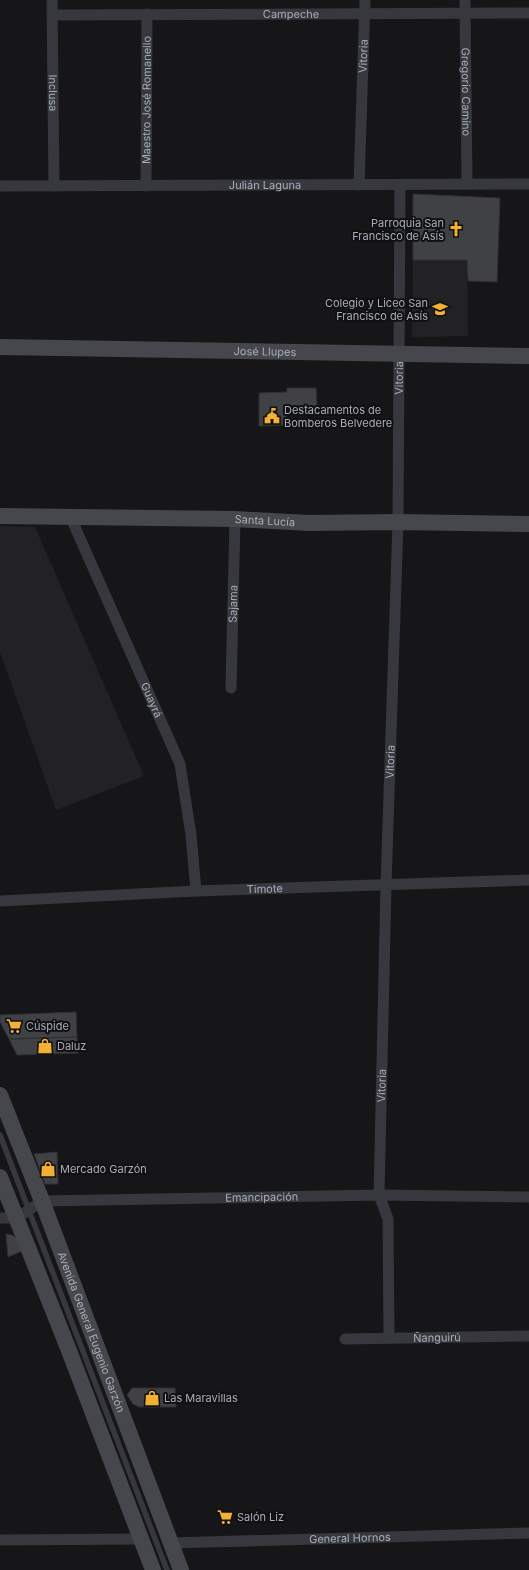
<svg xmlns="http://www.w3.org/2000/svg" width="529" height="1570" viewBox="0 0 529 1570" font-family="Inter,sans-serif">
<style>
.built{fill:#222225}
.building{fill:#404145;stroke:#303034}
.lines{fill:none;stroke-linecap:round;stroke-linejoin:round}
.lane{stroke:#37383d;stroke-width:5.5}
.street{stroke:#37383d;stroke-width:11}
.secondary{stroke:#45474d;stroke-width:16}
.labels{text-anchor:middle;dominant-baseline:central;stroke-width:4;stroke-linejoin:round;paint-order:stroke}
.street-label{font-size:11px;fill:#a8adb8;stroke:#111113}
.poi-label{font-size:11px;fill:#a8adb8;stroke:#111113;text-anchor:start}
</style>
<rect width="100%" height="100%" fill="#161618"/>
<!-- built -->
<path class="built" d="M413,260H467L468,336L412,337Z
M0,526L35,527L144,776L56,810L0,652Z"/>
<!-- building -->
<path class="building" d="M413,194L500,198L497,282L468,281L467,260H413Z
M287,388H316L317,406H286V425L259,426V393L287,392Z
M76,1012L77,1037L9,1039L0,1022V1015Z
M77,1037L78,1053L17,1055L9,1039Z
M57,1152L58,1184H45L34,1154Z
M6,1234L12,1235L17,1238L22,1251L8,1257Z
M132,1388H175L176,1407H139L133,1404L127,1395Z"/>
<g class="lines">
<!-- lane -->
<path class="lane" d="M0,1135L167,1570"/>
<!-- street -->
<g class="street">
<path id="s1" d="M52,0L54,186"/>
<path id="s2" d="M465,0L467,184"/>
<path id="s3" d="M52,15L529,13"/>
<path id="s4" d="M359,185L365,0"/>
<path id="s5" d="M0,186L529,184"/>
<path id="s6" d="M146,186L147,14"/>
<path id="s7" d="M71,518L180,764L191,835L196,891"/>
<path id="s8" d="M231,688L235,519"/>
<path id="s9" d="M0,901L196,891L529,880"/>
<path id="s10" d="M0,1218H17L42,1201L379,1195L529,1197"/>
<path id="s11" d="M389,1338L388,1219L379,1195L386,885L398,522L400,185"/>
<path id="s12" d="M345,1339L529,1336"/>
<path d="M0,1540L141,1539"/>
<path id="s13" d="M171,1543L529,1533"/>
</g>
<!-- secondary -->
<g class="secondary">
<path id="s14" d="M0,347L529,356"/>
<path id="s15" d="M0,516L235,519L308,523L398,522L529,524"/>
<path id="s16" d="M0,1095L42,1201L181,1570"/>
<path d="M0,1177L68,1348L153,1570"/>
</g>
</g>
<!-- icons -->
<defs>
<symbol id="church-bare" viewBox="-9 -9 18 18"><path d="M-1.2-6h2.4v3.5h3.3v2.4h-3.3V6h-2.4V-.1h-3.3v-2.4h3.3Z" fill="#f2b134" stroke="#111113" stroke-width="2.5" paint-order="stroke"/></symbol>
<symbol id="school-bare" viewBox="-9 -9 18 18"><path d="M0-5L7-2L0 1L-7-2ZM-4 1L0 2.5L4 1V4Q0 6-4 4Z" fill="#f2b134" stroke="#111113" stroke-width="2.5" paint-order="stroke"/></symbol>
<symbol id="civic-bare" viewBox="-9 -9 18 18"><path d="M-.6-6.5H3V-4.5H.6V-3L4-1V1h2V6H-6V1h2V-1L-.6-3ZM-1.2 2.5V6h2.4V2.5Z" fill="#f2b134" stroke="#111113" stroke-width="2.5" paint-order="stroke"/></symbol>
<symbol id="supermarket-bare" viewBox="-9 -9 18 18"><path d="M-6-5.5h2.5l.6 2H6L4.5 2H-2.5L-4.4-4H-6ZM-1.5 3.2a1.3 1.3 0 1 0 .1 0ZM3 3.2a1.3 1.3 0 1 0 .1 0Z" fill="#f2b134" stroke="#111113" stroke-width="2.5" paint-order="stroke"/></symbol>
<symbol id="shop-bare" viewBox="-9 -9 18 18"><path d="M-5-2.5h2.3a2.7 3.5 0 0 1 5.4 0H5L5.5 6h-11ZM-1.5-2.5h3a1.5 2.3 0 0 0-3 0Z" fill="#f2b134" stroke="#111113" stroke-width="2.5" paint-order="stroke"/></symbol>
</defs>
<g fill-rule="evenodd">
<use href="#church-bare" x="445" y="218" width="22" height="22"/>
<use href="#school-bare" x="429" y="298" width="22" height="22"/>
<use href="#civic-bare" x="261" y="405" width="22" height="22"/>
<use href="#supermarket-bare" x="3" y="1015" width="22" height="22"/>
<use href="#shop-bare" x="34" y="1035" width="22" height="22"/>
<use href="#shop-bare" x="37" y="1158" width="22" height="22"/>
<use href="#shop-bare" x="141" y="1387" width="22" height="22"/>
<use href="#supermarket-bare" x="214" y="1506" width="22" height="22"/>
</g>
<g class="labels">
<!-- street labels -->
<g class="street-label">
<text stroke="none"><textPath href="#s3" startOffset="239">Campeche</textPath></text>
<text stroke="none"><textPath href="#s4" startOffset="129">Vitoria</textPath></text>
<text stroke="none"><textPath href="#s2" startOffset="92">Gregorio Camino</textPath></text>
<text stroke="none"><textPath href="#s1" startOffset="93">Inclusa</textPath></text>
<text stroke="none"><textPath href="#s6" startOffset="86">Maestro José Romanello</textPath></text>
<text stroke="none"><textPath href="#s5" startOffset="265">Julián Laguna</textPath></text>
<text stroke="none"><textPath href="#s14" startOffset="265">José Llupes</textPath></text>
<text stroke="none"><textPath href="#s11" startOffset="962">Vitoria</textPath></text>
<text stroke="none"><textPath href="#s15" startOffset="265">Santa Lucía</textPath></text>
<text stroke="none"><textPath href="#s8" startOffset="84">Sajama</textPath></text>
<text stroke="none"><textPath href="#s7" startOffset="199">Guayrá</textPath></text>
<text stroke="none"><textPath href="#s11" startOffset="578">Vitoria</textPath></text>
<text stroke="none"><textPath href="#s9" startOffset="265">Timote</textPath></text>
<text stroke="none"><textPath href="#s11" startOffset="254">Vitoria</textPath></text>
<text stroke="none"><textPath href="#s10" startOffset="267">Emancipación</textPath></text>
<text stroke="none"><textPath href="#s16" startOffset="254">Avenida General Eugenio Garzón</textPath></text>
<text stroke="none"><textPath href="#s12" startOffset="92">Ñanguirú</textPath></text>
<text stroke="none"><textPath href="#s13" startOffset="179">General Hornos</textPath></text>
</g>
<!-- poi labels -->
<g class="poi-label">
<text x="444" y="223" text-anchor="end">Parroquia San<tspan x="444" dy="13">Francisco de Asís</tspan></text>
<text x="428" y="303" text-anchor="end">Colegio y Liceo San<tspan x="428" dy="13">Francisco de Asís</tspan></text>
<text x="284" y="410">Destacamentos de<tspan x="284" dy="13">Bomberos Belvedere</tspan></text>
<text x="26" y="1026">Cúspide</text>
<text x="57" y="1046">Daluz</text>
<text x="60" y="1169">Mercado Garzón</text>
<text x="164" y="1398">Las Maravillas</text>
<text x="237" y="1517">Salón Liz</text>
</g>
</g>
</svg>
